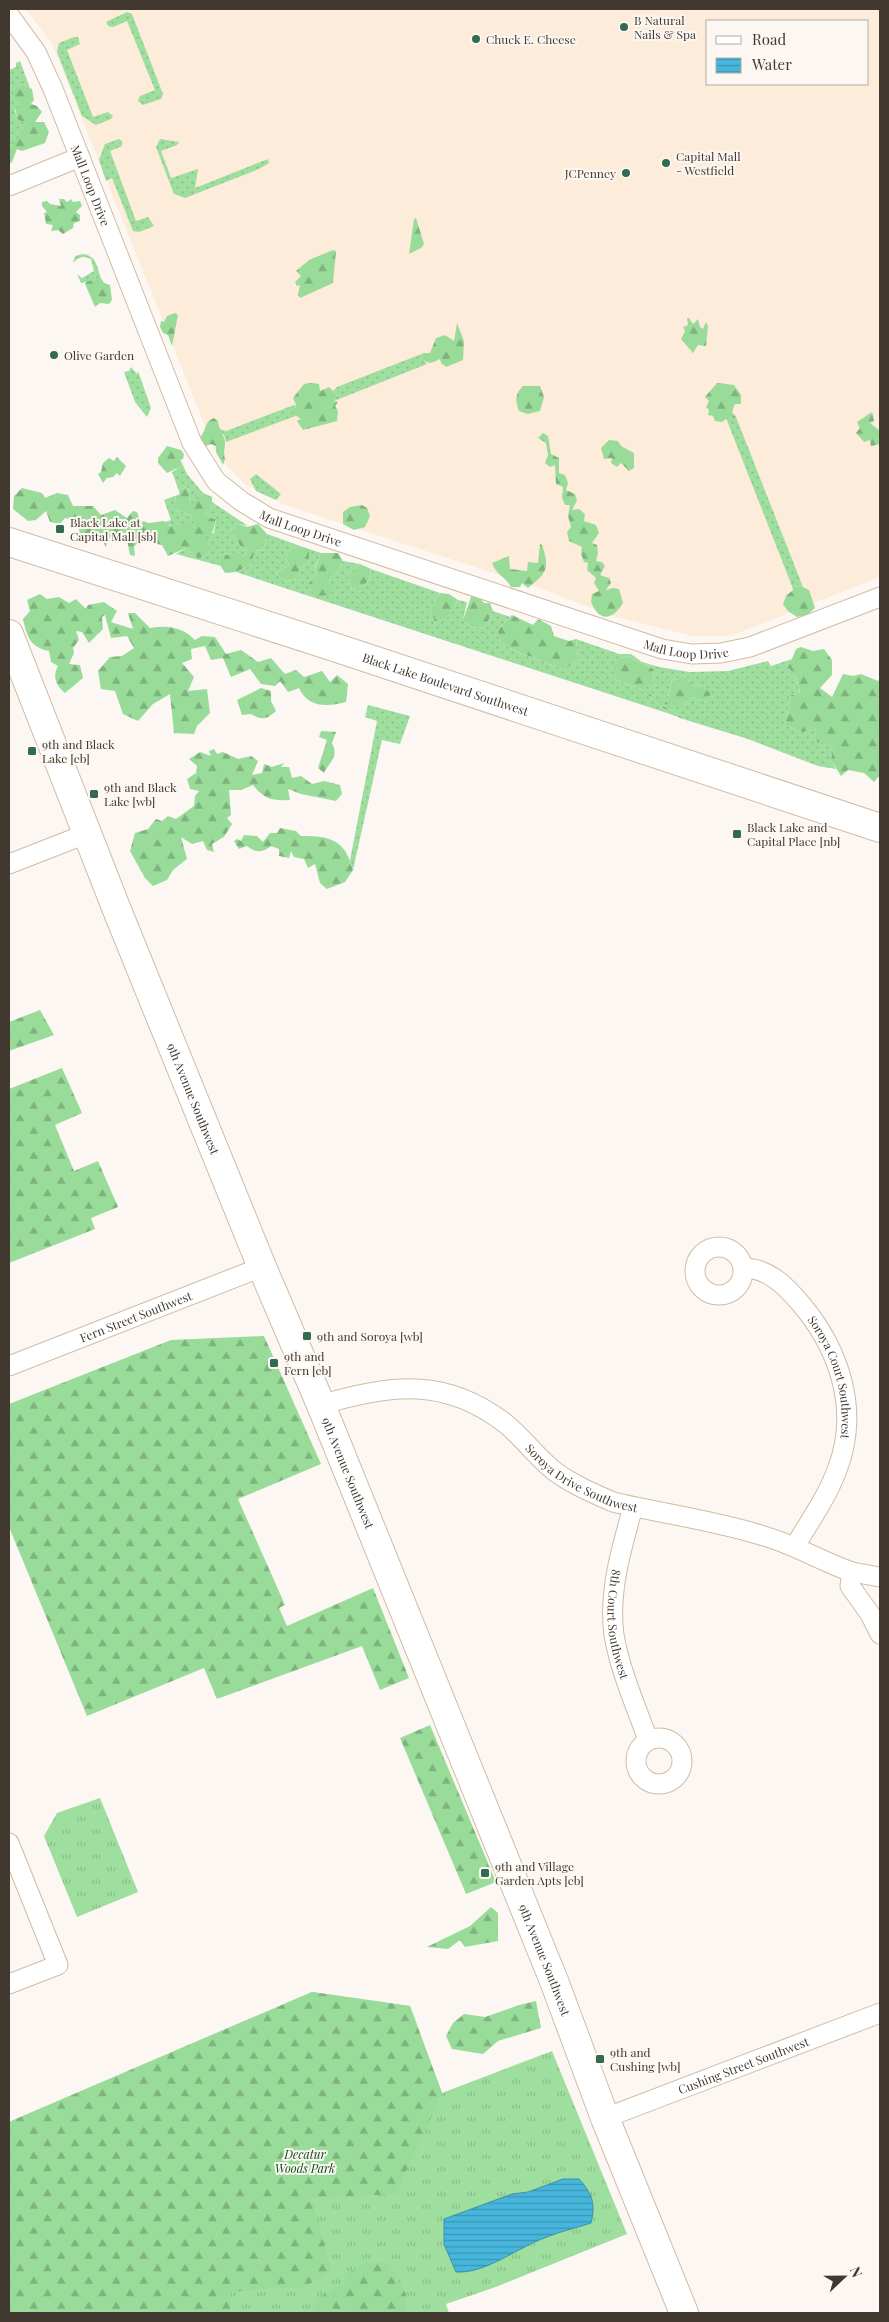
<svg xmlns="http://www.w3.org/2000/svg" width="889" height="2322" viewBox="0 0 889 2322" font-family="'Playfair Display',serif">
<style>
.built{fill:#fdecd9;fill-rule:evenodd}
.grass{fill:url(#grass-tufts)}
.forest{fill:url(#forest-firs)}
.garden{fill:url(#garden-dots)}
.water{fill:url(#water-rules);stroke:#4490a8}
.lines{fill:none;stroke-linecap:round;stroke-linejoin:round}
.street-casing{stroke:#d1bca3;stroke-width:21}
.secondary-casing{stroke:#d1bca3;stroke-width:30}
.primary-casing{stroke:#d1bca3;stroke-width:30}
.street{stroke:#fff;stroke-width:19}
.secondary{stroke:#fff;stroke-width:28}
.primary{stroke:#fff;stroke-width:28}
.poi-dot{fill:#336a51;stroke:#fcf7f2;stroke-width:2}
.labels{text-anchor:middle;dominant-baseline:central;stroke-width:4;stroke-linejoin:round;paint-order:stroke}
.poi-label{font-size:12px;fill:#41392f;stroke:#fcf7f2;text-anchor:start}
.street-label{font-size:12px;fill:#41392f;stroke:#fcf7f2}
.park-label{font-size:12px;font-style:italic;fill:#065012;stroke:#fcf7f2}
</style>
<defs>
<pattern id="grass-tufts" width="24" height="20" patternUnits="userSpaceOnUse" patternTransform="scale(1.25)"><rect width="24" height="20" fill="#9ede9f"/><path d="M3 7l-1-3M5 7V3M7 7l1-3M15 17l-1-3M17 17v-4M19 17l1-3" fill="none" stroke="#89bf89"/></pattern>
<pattern id="forest-firs" width="22" height="20" patternUnits="userSpaceOnUse" patternTransform="scale(1.25)"><rect width="22" height="20" fill="#99dc9a"/><path d="M5 1l3.5 6h-7zM16 11l3.5 6h-7z" fill="#7eb37e"/></pattern>
<pattern id="garden-dots" width="8" height="8" patternUnits="userSpaceOnUse" patternTransform="scale(1.25)"><rect width="8" height="8" fill="#9ede9f"/><path d="M2 2h.1M6 6h.1" fill="none" stroke="#89bf89" stroke-width="1.8" stroke-linecap="round"/></pattern>
<pattern id="water-rules" width="6" height="5" patternUnits="userSpaceOnUse" patternTransform="scale(1.25)"><rect width="6" height="5" fill="#46b6dc"/><path d="M0 2.5h6" fill="none" stroke="#3c95b3"/></pattern>
</defs>
<rect width="100%" height="100%" fill="#fcf7f2"/>
<!-- built -->
<path class="built" d="M26,9H880V577L730,636H693L616,617L536,587L285,505L245,484L217,456L52,44ZM708,21H868V84H708Z"/>
<!-- grass -->
<path class="grass" d="M100,1798L138,1892L77,1917L44,1836L57,1813Z
M312,1992L410,2006L442,2093L552,2051L627,2234L493,2288L446,2304L449,2313H9V2122Z"/>
<!-- forest -->
<path class="forest" d="M23,84L32,89L34,100L31,104L37,106L42,112L35,122H44L49,132L45,143L22,151L17,149L12,162L9,164V143L11,147L19,132L26,124L17,119L13,89Z
M59,199H64L67,202L71,199L73,202L80,201L82,206L76,212L80,215V221L74,223L73,228L63,234L58,230L51,231L53,225L46,224L44,213L47,212L42,206V202L47,201L50,204L61,206Z
M416,218L424,244L421,248L409,254L414,219Z
M333,250L336,251L333,283L300,298L298,295L300,285L297,286L295,282L301,276L296,271L309,260Z
M101,278L104,283L110,285L112,300L109,304L100,303L95,307L85,284L87,281Z
M175,313L178,315L172,346L168,335L163,333L160,327L161,321L164,322L167,316Z
M687,318H689L693,324L698,319L700,327L703,329L706,322L708,326L706,346L698,345L693,353L681,339L685,331L683,327L688,325Z
M457,323L464,341L463,360L446,367L441,363L440,359C434,362 430,365 424,360V353H430L436,338L445,335L454,341Z
M312,383L319,384L320,391L329,387L337,395L334,401L338,402L335,406L338,411L337,421L303,430L297,421L301,419L292,413L294,408L297,407L293,398L304,384Z
M717,383L734,385L741,395V404H735L732,412L736,417L733,419L729,417L722,422L715,421L713,416L708,415L709,410L706,407L709,401L705,397Z
M523,386H540L544,397L540,411L528,414L519,411C515,400 515,394 523,386Z
M872,412L874,421L870,423L880,431V444L871,446L870,440L864,442L856,433L860,428L857,422Z
M214,418L218,421C219,430 225,436 225,443C225,449 223,452 225,459L223,465L216,452V446L211,444L206,446L202,444L201,436C207,429 204,422 214,418Z
M543,433L548,436L551,454L559,458V473L565,475L568,483L566,490L575,494L577,500L572,510L579,509L585,514L584,521L596,525L599,533L592,543L597,545L598,553L596,561L602,562L605,566L600,575L609,578L611,583L606,590L613,588L619,589L623,603C612,621 599,622 591,602L592,594L599,591L594,583L596,578L587,570L588,563L584,562L581,554L582,547L569,541L567,532L571,527L568,516L570,505H565L562,498L563,487L556,484L555,465L550,467L545,463L548,455L546,443L538,438Z
M609,440L618,441L621,446L634,453V468L629,471L621,463L617,467L611,463L612,458L604,459L601,448Z
M167,446L181,450L184,454L183,459L180,460V467L167,473L158,463V458Z
M117,457L126,466L120,476L117,473L113,477L107,478L103,483L98,474L101,472L103,463L109,458L114,461Z
M186,487L190,492L189,499L191,504L203,493L212,497V502L204,516L216,519C214,531 208,541 208,553L199,559L186,548L168,556L162,545L142,541L134,546L135,556L130,555L126,534H115L107,540L106,547L98,532L80,534L77,521L65,518L60,524L50,522L46,511L36,520L28,521L13,509L14,496L22,488L42,493L45,498L57,493L68,495L73,506H93L101,515L115,510L127,518L133,511L137,512L140,520L149,523L164,521L170,526L193,517L174,508L176,497H180L179,491Z
M362,505L367,508L370,516L365,527L354,530L343,524V512L350,507Z
M239,524L247,527L258,524L267,534L263,549L255,551L251,565L236,572L225,573L220,565L225,555L249,550L242,549L231,530Z
M540,544L542,545C550,568 547,573 528,588L522,583L520,587H511C506,577 496,575 492,563L509,556L510,569L527,571L528,562L538,563Z
M303,547L309,549V560L301,568L297,579L287,581L276,574L289,565L286,558L291,548Z
M321,553H338L343,561L335,575L330,596H315L307,583L317,575L315,569Z
M360,564L371,569C370,583 365,586 352,589L348,575Z
M792,586L803,587L809,590L815,608L807,615L797,617L788,611L783,604L786,596L793,590Z
M440,593L449,594L458,600L448,617L435,623L430,608Z
M40,594L47,599L59,597L69,603L76,599L86,609L88,605L104,602L117,611L111,622L133,629L128,613H135L150,628C168,625 182,627 195,640L202,636L215,637L226,654L241,650L258,662L271,658L285,674L296,670L304,677L322,671L330,682L337,675L348,684L346,702C327,707 308,708 299,688L288,692L280,681L275,686L261,684L250,669L231,677L223,658L211,660L205,646L191,649L192,659L182,663L194,677L188,691L207,689L210,713L197,726L194,734L174,733L170,694L153,704L138,721L123,714L115,691L101,689L98,671L110,657L122,656L134,648L127,636L111,638L105,615L102,617L103,629L89,643L82,632L76,631L79,640L73,648L74,653L69,664L80,665L83,678L65,693C56,685 52,677 58,666L51,662L49,651C30,647 27,637 23,619L30,611L27,600Z
M472,594H477L484,603H490L493,611L485,628L472,627L463,620Z
M512,615L533,625L538,619L551,626L554,636L569,641L576,639L578,660L565,670L513,650L501,642L497,630Z
M801,647L813,651L824,649L832,660V675L820,688L832,697L843,674L853,676L861,674L878,681L880,679V775L874,782L864,773L848,770L841,776C825,750 815,736 785,725L791,695L800,693L796,677L786,665L792,659L796,649Z
M627,656L654,669L652,685L644,688L667,702L672,681L685,676L695,687L704,686L711,694L705,702L694,697L682,705H662L686,720L670,714L639,688L616,680L611,669L618,659Z
M261,688L271,691V701L276,711C267,719 262,721 251,714L242,715L237,700Z
M321,731L336,732L332,743C339,757 330,761 324,773L318,768L327,740L319,737Z
M214,749L217,754L223,752L238,759L251,756L258,761L252,775L262,773L264,764L272,767L284,763L281,767H289L292,778L301,776L312,784L324,781L340,785L342,794L336,801L301,794L288,789L290,800C272,801 264,799 253,785L241,790H229L231,815L227,818L232,824L224,837L212,844L214,852L207,850L203,841L192,844L181,837L187,859L173,870L167,880L153,886L145,878L130,851L135,833L148,829L156,819L162,821L168,816L176,819L194,806L195,796L199,791L190,789L187,779L196,773L197,766L189,759L200,752L211,756L209,751Z
M280,828L296,831L301,836C331,836 345,840 353,870L345,882L327,889L320,883L315,864L308,868L304,859L294,857L291,851L289,858L279,856V849L271,846C262,853 256,853 247,846L239,849L234,841L237,839L241,841L244,835L257,836L263,842L270,833H277Z
M40,1010L54,1035L9,1051V1022Z
M62,1068L82,1113L55,1125L74,1171L98,1161L118,1207L91,1218L95,1229L9,1263V1089Z
M264,1336L321,1464L238,1499L285,1605L279,1608L287,1626L373,1588L409,1678L380,1690L362,1646L217,1699L204,1668L87,1716L9,1527V1404L171,1340Z
M430,1725L496,1882L466,1894L400,1738Z
M491,1907L498,1913V1941L465,1947L460,1940L448,1949L427,1947L470,1926Z
M312,1992L410,2006L442,2093L396,2194L312,2198L331,2271L303,2288H272L231,2292L230,2313H9V2122Z
M536,2001L541,2028L498,2041L483,2054L452,2049L446,2036L453,2023L464,2014L485,2017L519,2005Z
M366,2262L388,2263L406,2294L407,2313H312C315,2296 330,2292 344,2284L347,2274Z"/>
<!-- garden -->
<path class="garden" d="M127,12L132,14L163,94L161,99L143,105L138,101L140,96L155,90L127,21L113,27L108,26L106,22Z
M74,37H78L80,44L67,50L93,117L108,112L113,116L111,119L96,125L82,116L57,52L59,43Z
M20,61L30,88L23,84L13,89L15,98L21,105L15,110L17,119L27,124C19,132 19,140 11,147L9,143V70L16,67V63Z
M119,139L122,141V146L110,151L136,221L148,217L154,226L139,232L133,231L112,178L106,181L99,160L105,144Z
M160,139L179,142L177,145L161,151L171,178L198,169L195,188L268,159L269,163L259,169L185,198L174,194L156,147Z
M83,254C96,255 97,267 101,278L81,283L77,274L82,278L94,271L91,259C83,255 78,257 73,263L75,256Z
M424,353V360L427,364L334,401L337,395L333,391L337,387Z
M131,367L137,374L138,371L151,408L147,417L135,402L124,372L129,371Z
M294,405L298,407L294,408L293,413L298,415L226,442L224,435L219,429L226,431Z
M729,417L733,419L736,417L803,587L792,586L726,418Z
M180,459L187,474L203,493L191,505L189,499L190,491L186,487L179,491L172,472L180,467Z
M256,474L281,494L276,500L256,491L250,479Z
M180,494V498L176,497L174,508L193,517L196,530L188,521C180,526 173,529 165,522L171,520L164,500Z
M212,502L248,526L239,524L231,530L242,549L249,550L245,556L234,553L225,555L221,566L176,554L186,548L199,559L208,553V542L205,536L214,533L216,519L203,516Z
M267,534L303,547L291,548L286,558L289,565L276,574L287,581L297,579L301,568L309,560V549L321,553L315,568L317,575L308,584L315,596L330,595L328,577L335,575L343,561L360,564L348,575L352,589C365,586 370,583 371,569L440,593L430,608L435,623L448,617L458,600L467,602L463,620L472,627L485,628L493,611L510,617L497,630L501,642L513,650L565,670L578,660L576,639L619,654H631L642,662L659,667L689,672L728,671L768,661L771,666L792,659L786,665L796,677L800,694L791,695L785,725L803,732L816,727L817,742L834,745L831,761L836,769L818,766L748,739L686,720L661,704L682,705L694,697L705,702L711,694L704,686L695,687L685,676L672,681L667,702L655,699L643,688L652,685L654,669L627,656L618,659L612,669L616,680L639,688L670,714L236,572L251,565L255,551L263,549Z
M368,705L410,716L400,744L382,740L353,870L350,860L377,721L365,717Z"/>
<!-- water -->
<path class="water" d="M563,2179H579C592,2193 596,2204 591,2223C577,2228 561,2231 547,2237C518,2247 486,2274 456,2272L444,2244V2219L512,2194L528,2192Z"/>
<g class="lines">
<defs>
<g id="street">
<path id="s1" d="M9,15L36,52L53,89L192,443L216,481L241,501L269,518L662,649L692,654L721,653L750,647L880,597"/>
<path d="M9,186L80,157"/>
<path d="M9,864L86,834"/>
<circle cx="719" cy="1271" r="24"/>
<path id="s2" d="M743,1268C768,1268 785,1285 801,1304C840,1350 860,1411 837,1470C827,1497 810,1521 795,1546"/>
<path id="s3" d="M9,1366L262,1267"/>
<path id="s4" d="M321,1405C390,1384 446,1377 506,1424C523,1438 536,1456 553,1470C571,1484 593,1493 613,1502C664,1514 718,1521 767,1537C797,1546 823,1562 852,1572"/>
<path id="s5" d="M633,1507C622,1547 608,1592 614,1635C620,1671 636,1706 648,1740"/>
<path d="M880,1577L852,1572L850,1586L870,1614L880,1634"/>
<circle cx="659" cy="1761" r="23"/>
<path d="M9,1843L58,1965L9,1984"/>
<path id="s6" d="M605,2118L880,2013"/>
</g>
<g id="secondary">
<path id="s7" d="M9,634L117,910L262,1267L321,1405L554,1981L605,2118L684,2313"/>
</g>
<g id="primary">
<path id="s8" d="M9,542L334,647L880,828"/>
</g>
</defs>
<!-- street casing -->
<use href="#street" class="street-casing"/>
<!-- secondary casing -->
<use href="#secondary" class="secondary-casing"/>
<!-- primary casing -->
<use href="#primary" class="primary-casing"/>
<!-- street -->
<use href="#street" class="street"/>
<!-- secondary -->
<use href="#secondary" class="secondary"/>
<!-- primary -->
<use href="#primary" class="primary"/>
</g>
<!-- markers -->
<g class="poi-dot">
<circle cx="624" cy="27" r="5"/>
<circle cx="476" cy="39" r="5"/>
<circle cx="666" cy="163" r="5"/>
<circle cx="626" cy="173" r="5"/>
<circle cx="54" cy="355" r="5"/>
<rect x="55" y="524" width="10" height="10" rx="2.5"/>
<rect x="27" y="746" width="10" height="10" rx="2.5"/>
<rect x="89" y="789" width="10" height="10" rx="2.5"/>
<rect x="732" y="829" width="10" height="10" rx="2.5"/>
<rect x="302" y="1331" width="10" height="10" rx="2.5"/>
<rect x="269" y="1358" width="10" height="10" rx="2.5"/>
<rect x="480" y="1868" width="10" height="10" rx="2.5"/>
<rect x="595" y="2054" width="10" height="10" rx="2.5"/>
</g>
<g class="labels">
<!-- poi labels -->
<g class="poi-label">
<text x="634" y="20">B Natural<tspan x="634" dy="14">Nails &amp; Spa</tspan></text>
<text x="486" y="39">Chuck E. Cheese</text>
<text x="676" y="156">Capital Mall<tspan x="676" dy="14">- Westfield</tspan></text>
<text x="616" y="173" text-anchor="end">JCPenney</text>
<text x="64" y="355">Olive Garden</text>
<text x="70" y="522">Black Lake at<tspan x="70" dy="14">Capital Mall [sb]</tspan></text>
<text x="42" y="744">9th and Black<tspan x="42" dy="14">Lake [eb]</tspan></text>
<text x="104" y="787">9th and Black<tspan x="104" dy="14">Lake [wb]</tspan></text>
<text x="747" y="827">Black Lake and<tspan x="747" dy="14">Capital Place [nb]</tspan></text>
<text x="317" y="1336">9th and Soroya [wb]</text>
<text x="284" y="1356">9th and<tspan x="284" dy="14">Fern [eb]</tspan></text>
<text x="495" y="1866">9th and Village<tspan x="495" dy="14">Garden Apts [eb]</tspan></text>
<text x="610" y="2052">9th and<tspan x="610" dy="14">Cushing [wb]</tspan></text>
</g>
<!-- street labels -->
<g class="street-label">
<text stroke="none"><textPath href="#s1" startOffset="190">Mall Loop Drive</textPath></text>
<text stroke="none"><textPath href="#s1" startOffset="610">Mall Loop Drive</textPath></text>
<text stroke="none"><textPath href="#s1" startOffset="1015">Mall Loop Drive</textPath></text>
<text stroke="none"><textPath href="#s8" startOffset="459">Black Lake Boulevard Southwest</textPath></text>
<text stroke="none"><textPath href="#s7" startOffset="500">9th Avenue Southwest</textPath></text>
<text stroke="none"><textPath href="#s3" startOffset="136">Fern Street Southwest</textPath></text>
<text stroke="none"><textPath href="#s2" startOffset="152">Soroya Court Southwest</textPath></text>
<text stroke="none"><textPath href="#s7" startOffset="905">9th Avenue Southwest</textPath></text>
<text stroke="none"><textPath href="#s4" startOffset="290">Soroya Drive Southwest</textPath></text>
<text stroke="none"><textPath href="#s5" startOffset="120">8th Court Southwest</textPath></text>
<text stroke="none"><textPath href="#s7" startOffset="1430">9th Avenue Southwest</textPath></text>
<text stroke="none"><textPath href="#s6" startOffset="148">Cushing Street Southwest</textPath></text>
</g>
<!-- park labels -->
<g class="park-label">
<text x="305" y="2154">Decatur<tspan x="305" dy="14">Woods Park</tspan></text>
</g>
</g>
<!-- border -->
<rect width="889" height="2322" fill="none" stroke="#41392f" stroke-width="20"/>
<!-- legend -->
<rect x="706" y="20" width="162" height="65" fill="#fcf7f2" stroke="#b1aba4"/>
<rect x="716" y="36" width="25" height="8" fill="#ffffff" stroke="#b1aba4"/>
<text x="752" y="45" font-size="15" fill="#41392f">Road</text>
<rect x="716" y="58" width="25" height="15" fill="url(#water-rules)" stroke="#b1aba4"/>
<text x="752" y="70" font-size="15" fill="#41392f">Water</text>
<!-- north arrow -->
<g transform="translate(844 2277) rotate(68)" stroke="#fcf7f2" stroke-width="4" paint-order="stroke">
<path d="M0-4L9 19L0 12L-9 19Z" fill="#41392f"/>
<text y="-8" font-size="14" font-weight="bold" text-anchor="middle" fill="#41392f">N</text>
</g>
</svg>
